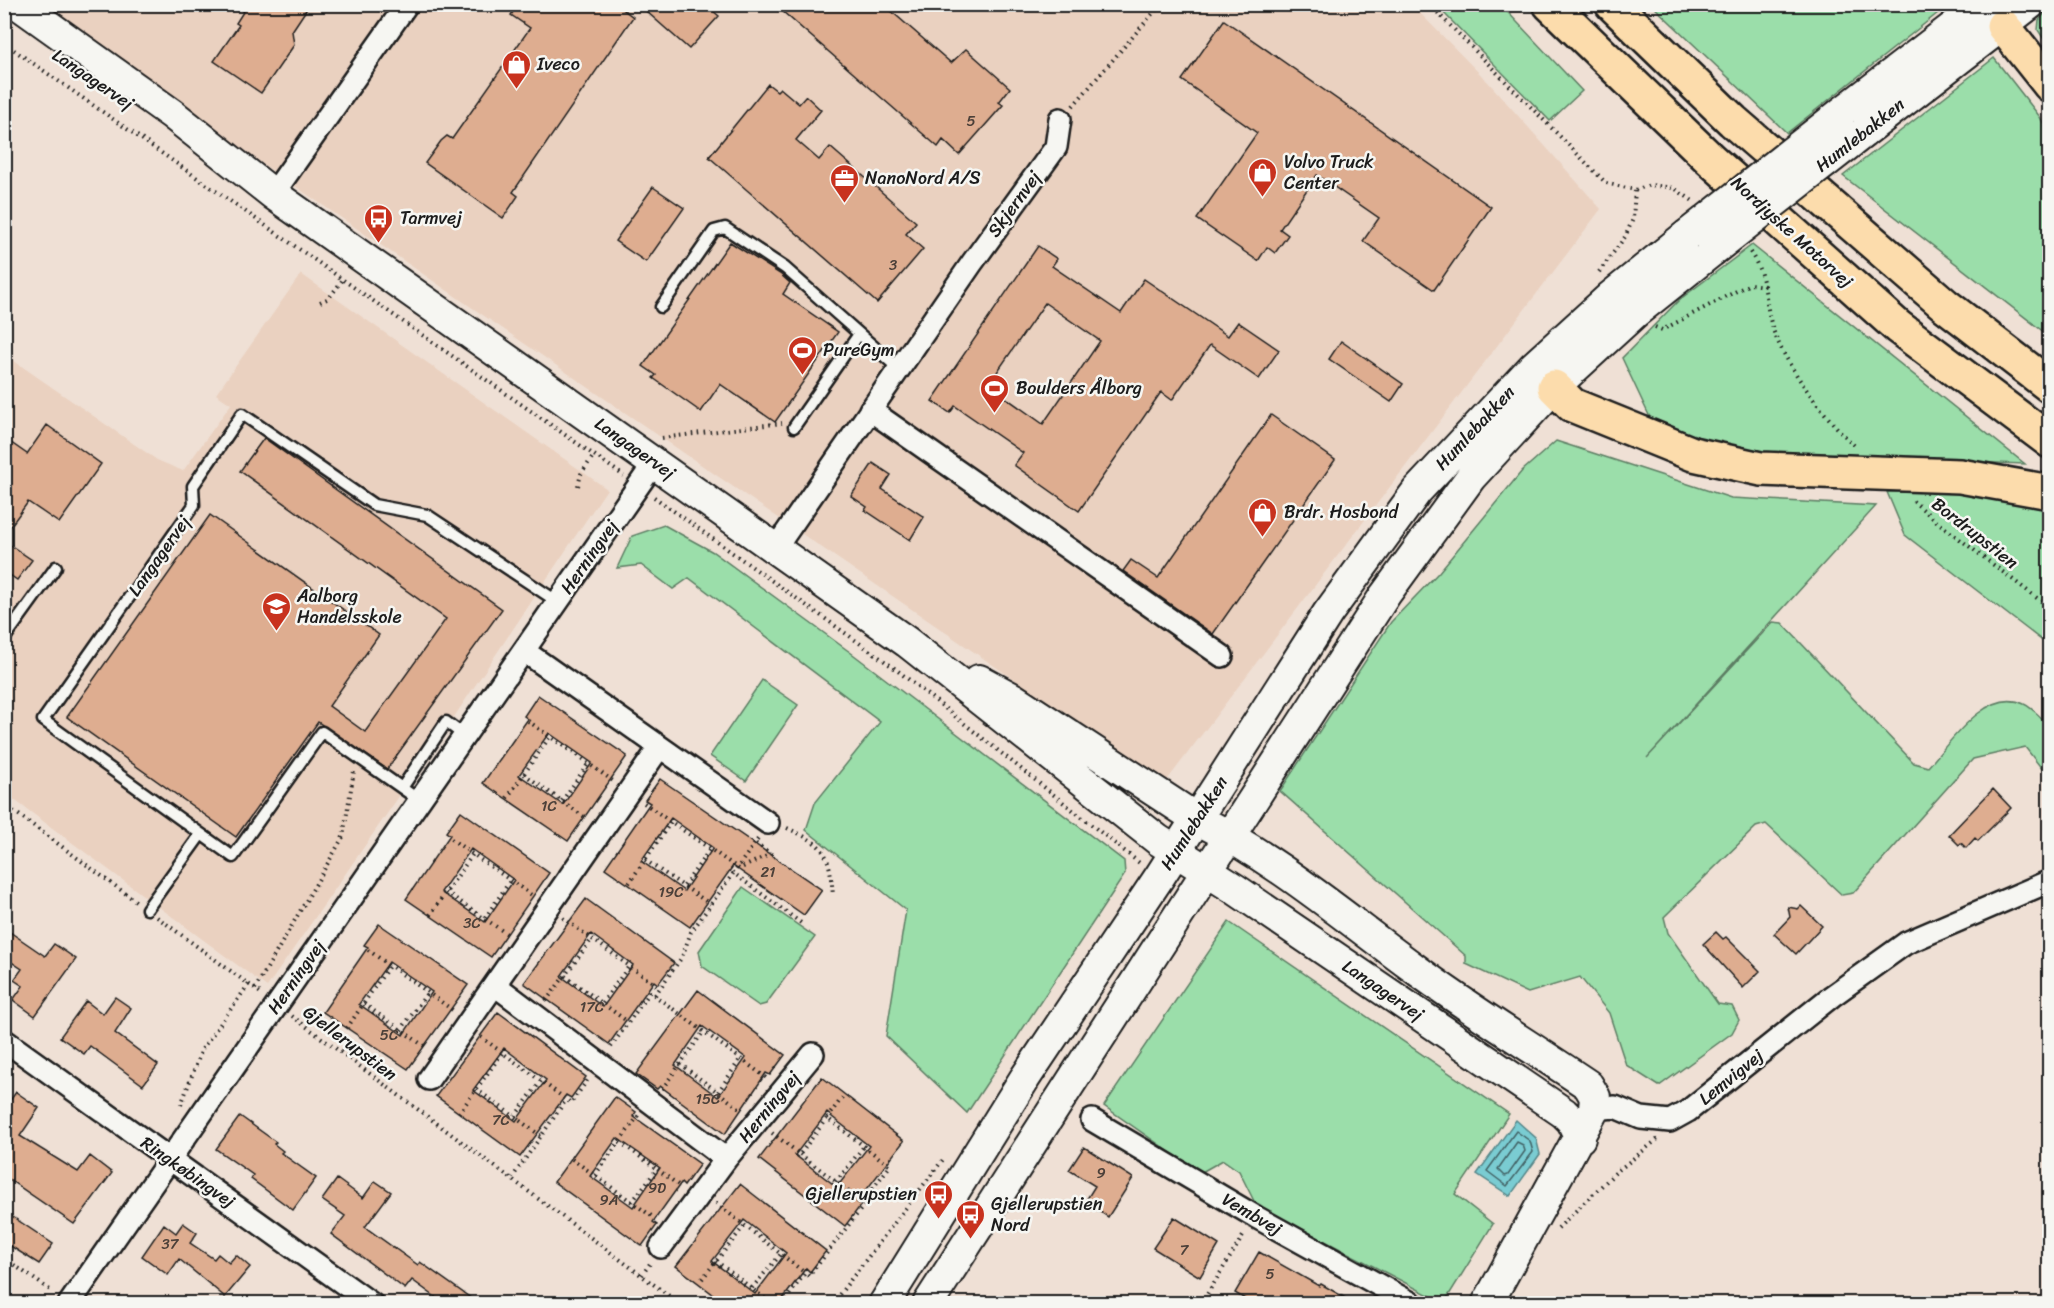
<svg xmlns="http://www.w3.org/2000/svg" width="2054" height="1308" viewBox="0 0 2054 1308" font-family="Sriracha,sans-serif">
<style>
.built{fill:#ead1c0}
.green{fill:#9bdeaa;stroke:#5c7d63;stroke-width:1.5}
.water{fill:#7accd2;stroke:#548689;stroke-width:1.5}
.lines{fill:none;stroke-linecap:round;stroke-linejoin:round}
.shore{stroke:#426265;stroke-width:1.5}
.building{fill:#dead90;stroke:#1c1c1c;stroke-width:1.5;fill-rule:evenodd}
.lane-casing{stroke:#1c1c1c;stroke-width:15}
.street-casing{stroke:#1c1c1c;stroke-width:26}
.secondary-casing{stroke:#1c1c1c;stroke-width:34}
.highway-casing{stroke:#1c1c1c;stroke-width:38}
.path{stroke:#1c1c1c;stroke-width:4;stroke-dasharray:1.5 4.5;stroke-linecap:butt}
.lane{stroke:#f6f6f2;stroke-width:10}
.street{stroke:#f6f6f2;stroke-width:21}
.secondary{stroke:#f6f6f2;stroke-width:30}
.highway{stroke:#fcdcac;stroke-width:33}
.secondary-bridge-casing{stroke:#1c1c1c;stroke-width:34;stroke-linecap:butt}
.secondary-bridge{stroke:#f6f6f2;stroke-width:30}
.labels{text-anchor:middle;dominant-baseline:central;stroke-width:5;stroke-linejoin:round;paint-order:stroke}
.number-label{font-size:15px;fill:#4c4039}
.poi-label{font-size:18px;fill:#1c1c1c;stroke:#f6f6f2;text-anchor:start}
.street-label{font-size:18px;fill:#1c1c1c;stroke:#f6f6f2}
</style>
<rect width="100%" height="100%" fill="#efe0d5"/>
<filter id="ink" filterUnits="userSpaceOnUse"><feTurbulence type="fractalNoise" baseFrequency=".0167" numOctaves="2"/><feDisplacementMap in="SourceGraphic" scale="12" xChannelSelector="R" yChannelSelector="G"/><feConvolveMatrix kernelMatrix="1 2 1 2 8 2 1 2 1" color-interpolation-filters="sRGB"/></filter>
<g filter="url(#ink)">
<!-- built -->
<path class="built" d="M31,5H1412L1488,82L1601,209L1165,783Z
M301,274L607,489L454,717L267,987L5,793L4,354L157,460L183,471L231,404L216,394Z"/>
<!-- green -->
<path class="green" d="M1436,5H1501L1582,91L1550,121Z
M1652,5H1948L1787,133Z
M2049,9V47L2038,30L2039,20Z
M1994,58L2040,117L2049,135V336L1843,176Z
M1752,245L2025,464L1744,454L1654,426L1622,358L1679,300Z
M1556,441L1731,498L1876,506L1647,758L1773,622L1782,623L1914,763L1928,767C1949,744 1987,686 2024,704C2033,708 2042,719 2049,725V840L2046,774L2025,747L1973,759L1853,893L1842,895L1766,824L1756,827L1664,917L1668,933L1718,1004L1732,1006L1739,1020L1732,1033L1659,1086L1626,1065L1609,1013L1580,977L1528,993L1466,964V956L1280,791L1391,622L1439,572L1522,471Z
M1945,491L1992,494L2049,508V646L1905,535L1887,492Z
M664,525L713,552L854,655L1124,861L1125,874L967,1113L886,1036L906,910L806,830L815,803L880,722L689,578L673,589L641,565L617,568L632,536Z
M762,680L798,705L746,781L710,756Z
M743,887L815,937L766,1004L759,1006L702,966L699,951Z
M1229,922L1509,1114L1455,1194L1493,1224L1444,1303L1256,1205L1239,1171L1223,1160L1200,1173L1104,1106Z"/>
<!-- water -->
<path class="water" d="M1516,1120L1536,1138L1540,1154L1510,1196L1477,1174Z"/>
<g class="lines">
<!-- shore -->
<path class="shore" d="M1516,1131L1530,1141L1533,1152L1507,1186L1487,1171Z
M1517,1142L1523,1145L1525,1151L1508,1175L1505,1176L1498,1169Z"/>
</g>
<!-- building -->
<path class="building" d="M248,4H310L292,31L294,45L261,93L214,61L239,25L236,23Z
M518,4H616L633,17L513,192L518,196L503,218L425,163L441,141L447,136L452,139L530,28L511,15Z
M638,4H705L719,16L689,49Z
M774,4H883L951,63L966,49L1010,88L999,102L1003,105L959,155L943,140L938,147Z
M1224,20L1491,207L1434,290L1363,241L1379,218L1317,175L1280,229L1288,235L1275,253L1267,247L1258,261L1197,219L1257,133L1182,80Z
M768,84L777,91L780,88L799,104L806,96L821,110L796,140L819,160L830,147L916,222L906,234L923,249L877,303L709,157Z
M653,187L684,208L646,262L615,241Z
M730,242L780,274L790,283L783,294L838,332L775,422L720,384L701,412L653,378L656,375L643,366Z
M1038,246L1057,259L1052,266L1121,313L1144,279L1228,336L1238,322L1279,350L1259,379L1210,345L1172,400L1161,392L1079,511L1014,465L1023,453L955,406L950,413L932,401ZM1045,303L1100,341L1043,424L988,385Z
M1341,341L1403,384L1391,402L1329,359Z
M1271,415L1335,460L1213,634L1123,571L1131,560L1158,578Z
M47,425L101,464L59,523L28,502L4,535V438L27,454Z
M264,438L502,609L387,769L318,722L236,837L67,717L210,515L379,635L329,706L365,732L446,619L240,471Z
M873,463L891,475L882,489L924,517L910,540L865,510L867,507L851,496Z
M4,541L32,560L17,580L4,571Z
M538,695L627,756L568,841L483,783L528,719L524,716ZM549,733L592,763L563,805L519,775Z
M660,779L822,890L804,915L733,866L690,927L605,868L650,803L645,800ZM671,818L713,848L684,891L641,861Z
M1993,789L2011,808L1978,841L1975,838L1966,848L1961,843L1959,845L1949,835Z
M461,811L549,873L491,957L406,899L450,835L446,832ZM471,849L514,880L485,922L441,892Z
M586,899L674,963L658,984L654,981L609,1044L524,983ZM591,934L633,965L603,1007L561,976Z
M1801,906L1822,926L1796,954L1774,934L1790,917L1788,907L1798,909Z
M379,924L468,985L408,1069L323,1012L368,947L364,945ZM389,962L432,992L403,1035L359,1004Z
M4,928L45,956L54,944L76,959L35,1016L13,1000L23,986L14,980L22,969L4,957Z
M1716,932L1723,939L1726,937L1760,971L1743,988L1703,944Z
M698,990L785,1055L770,1075L766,1073L725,1134L660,1086L657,1089L636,1074ZM702,1026L746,1058L718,1097L675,1065Z
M115,997L131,1008L115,1033L158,1065L143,1085L90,1046L84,1054L60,1037L86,1001L103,1014Z
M498,1012L586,1077L571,1098L566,1095L520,1157L436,1096ZM504,1048L546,1080L516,1121L473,1090Z
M822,1077L904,1141L857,1202L861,1205L845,1226L759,1159ZM827,1113L869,1146L837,1187L795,1155Z
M16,1092L39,1108L20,1136L78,1172L90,1156L112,1173L74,1224L4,1176V1109Z
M615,1097L636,1112L633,1116L700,1164L684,1186L681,1183L653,1222L657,1225L642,1246L554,1182ZM617,1138L660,1168L633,1207L590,1176Z
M240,1116L276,1142L274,1144L283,1151L281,1153L316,1178L293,1210L251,1179L253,1175L216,1149Z
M1084,1147L1133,1178L1108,1217L1085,1202L1095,1186L1069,1170Z
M337,1179L363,1198L375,1181L391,1192L365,1227L418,1265L420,1262L479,1304H445L412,1280L405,1289L331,1234L345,1216L322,1200Z
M740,1184L826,1251L810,1272L806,1268L779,1304H726L676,1266ZM744,1220L786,1253L755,1294L712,1261Z
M4,1211L53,1244L39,1264L4,1242Z
M1174,1217L1219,1245L1200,1277L1153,1248Z
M183,1223L197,1233L190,1243L214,1259L218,1254L229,1263L236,1255L250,1267L225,1297L179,1259L168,1275L142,1256L164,1224L176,1233Z
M1259,1252L1319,1286L1321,1284L1356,1304H1253L1235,1293Z"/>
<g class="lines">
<defs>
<path id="lane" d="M661,307L714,231L725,228L785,268L899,369
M794,427L859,334
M4,639L56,567
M402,788L446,722L465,736
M419,800L322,732L233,857L43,720L194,505L193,486L242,414L374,505L427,515L558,602
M147,909L201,834"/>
<path id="street" d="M273,194L407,4
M870,410L1222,656
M775,549L972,263L1056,147L1060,119
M524,651L768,823
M495,985L726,1159
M4,1040L372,1304
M429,1079L659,748
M1594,1109L1615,1107L1641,1118L1670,1121L1688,1111L1832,996L1906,943L2050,881
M1092,1120L1256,1217L1413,1304
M661,1247L726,1159L813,1054
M69,1304L655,462"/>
<path id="secondary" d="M18,4L172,114L273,194L907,642L1158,840L1235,889L1564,1113L1572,1121L1580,1138
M1841,113L1983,4
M1863,133L2030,4
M979,680L1014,699L1197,819C1276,859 1343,916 1414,968C1470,1010 1530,1046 1588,1085L1595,1097L1594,1109L1487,1304
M884,1304L1025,1078L1160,876L1328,613L1417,491L1534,366L1610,297L1687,235
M928,1304L1385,595L1471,477L1554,387L1636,312L1711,252"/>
<path id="highway" d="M1550,4L1710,159L1898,327L2050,441
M1612,4L1733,121L1945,305L2050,386
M2003,26L2050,85
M1554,387L1572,405L1693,454L1761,469L1960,476L2050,492"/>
</defs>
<!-- lane casing -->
<use href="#lane" class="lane-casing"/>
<!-- street casing -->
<use href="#street" class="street-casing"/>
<!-- secondary casing -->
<use href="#secondary" class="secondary-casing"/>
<!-- highway casing -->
<use href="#highway" class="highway-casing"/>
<!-- path -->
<path class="path" d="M1429,4L1606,183L1635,190L1650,185L1674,188L1693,201
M4,43L624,476
M1073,106L1161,4
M1750,252C1770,282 1763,305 1775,335C1791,373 1826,419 1856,447
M1599,272L1625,237L1633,219L1635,190
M320,302L329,298L344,278
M1655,327L1662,330L1750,284L1765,286
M662,438L782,423
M578,486L581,474L594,455
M654,497L893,667L1142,865
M1913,501L1940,524L2050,608
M528,721L613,781
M524,774L587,819
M507,798L549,738
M562,801L588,764
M644,803L739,869L771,854L755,843
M4,804L137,902
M787,828C827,846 829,852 833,895
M451,839L533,896
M645,860L710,904
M732,872L801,923
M629,883L671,822
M684,886L710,849
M446,892L507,934
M430,915L473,854
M157,917L262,994
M485,918L510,881
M563,918L660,988
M368,950L454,1011
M565,976L628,1022
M255,989L343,837L354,771
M655,995L682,957L691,932L758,839
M546,1001L592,939
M602,1003L629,966
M364,1004L427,1048
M292,1016L680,1304
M347,1028L389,966
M401,1030L427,993
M481,1037L571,1103L589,1078
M611,1047L650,992L768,1079
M680,1064L742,1110
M476,1089L541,1136
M662,1089L704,1031
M718,1092L741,1058
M181,1105L202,1049L249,984
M459,1113L503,1052
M515,1116L541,1081
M827,1118L845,1094
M772,1133L800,1154L827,1118L890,1166L862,1202L865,1204L809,1276L805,1273L783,1304
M620,1142L657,1169
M800,1154L862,1202
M572,1159L657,1220
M595,1175L639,1115
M512,1178L566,1100
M836,1182L864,1146
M632,1202L657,1169L681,1187
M716,1203L805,1273
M1558,1228L1615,1173L1658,1139
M4,1258L53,1292
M716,1261L772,1304
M642,1275L651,1262
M702,1279L745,1225
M752,1288L781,1254
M832,1304L945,1157
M1201,1304L1245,1233"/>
<!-- lane -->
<use href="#lane" class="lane"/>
<!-- street -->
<use href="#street" class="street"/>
<!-- secondary -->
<use href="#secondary" class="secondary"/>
<!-- highway -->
<use href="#highway" class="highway"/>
<defs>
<path id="secondary-bridge" d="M1687,235L1841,113
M1711,252L1863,133"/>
</defs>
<!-- secondary-bridge casing -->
<use href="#secondary-bridge" class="secondary-bridge-casing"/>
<!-- secondary-bridge -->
<use href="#secondary-bridge" class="secondary-bridge"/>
</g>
</g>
<!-- icons -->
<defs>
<symbol id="shop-pin" viewBox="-11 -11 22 30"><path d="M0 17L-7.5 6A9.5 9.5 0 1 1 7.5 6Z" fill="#c8321e" stroke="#f6f6f2"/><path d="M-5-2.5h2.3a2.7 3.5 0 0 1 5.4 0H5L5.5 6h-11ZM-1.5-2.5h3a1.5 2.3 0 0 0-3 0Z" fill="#fff"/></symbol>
<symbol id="office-pin" viewBox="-11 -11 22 30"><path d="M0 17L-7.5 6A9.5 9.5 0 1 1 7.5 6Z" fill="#c8321e" stroke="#f6f6f2"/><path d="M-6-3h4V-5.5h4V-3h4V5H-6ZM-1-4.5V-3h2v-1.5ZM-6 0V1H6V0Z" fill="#fff"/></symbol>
<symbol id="bus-pin" viewBox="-11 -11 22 30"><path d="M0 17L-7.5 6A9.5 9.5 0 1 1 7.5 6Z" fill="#c8321e" stroke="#f6f6f2"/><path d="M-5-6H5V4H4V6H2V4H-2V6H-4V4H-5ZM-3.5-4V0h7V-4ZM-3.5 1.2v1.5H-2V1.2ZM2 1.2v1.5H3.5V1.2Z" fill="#fff"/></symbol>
<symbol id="stadium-pin" viewBox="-11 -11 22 30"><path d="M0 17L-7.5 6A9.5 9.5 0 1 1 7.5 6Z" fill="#c8321e" stroke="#f6f6f2"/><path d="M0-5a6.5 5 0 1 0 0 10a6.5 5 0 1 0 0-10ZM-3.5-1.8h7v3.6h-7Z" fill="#fff"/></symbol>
<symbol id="school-pin" viewBox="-11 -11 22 30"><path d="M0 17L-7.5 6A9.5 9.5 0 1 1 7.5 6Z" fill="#c8321e" stroke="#f6f6f2"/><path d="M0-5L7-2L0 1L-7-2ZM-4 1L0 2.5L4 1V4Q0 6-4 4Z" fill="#fff"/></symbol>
</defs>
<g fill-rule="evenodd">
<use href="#shop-pin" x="500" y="48" width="33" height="45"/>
<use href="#shop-pin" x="1246" y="156" width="33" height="45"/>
<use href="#office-pin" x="828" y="162" width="33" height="45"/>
<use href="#bus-pin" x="362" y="202" width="33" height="45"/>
<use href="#stadium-pin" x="786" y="334" width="33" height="45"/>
<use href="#stadium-pin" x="978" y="372" width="33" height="45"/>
<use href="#shop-pin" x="1246" y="496" width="33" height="45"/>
<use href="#school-pin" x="260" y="590" width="33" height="45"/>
<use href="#bus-pin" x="922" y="1178" width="33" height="45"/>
<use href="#bus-pin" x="954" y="1198" width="33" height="45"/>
</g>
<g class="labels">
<!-- number labels -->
<g class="number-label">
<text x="971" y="121">5</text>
<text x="893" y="265">3</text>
<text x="549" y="806">1C</text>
<text x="768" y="872">21</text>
<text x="671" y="892">19C</text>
<text x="472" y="923">3C</text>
<text x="592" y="1007">17C</text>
<text x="389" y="1035">5C</text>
<text x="708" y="1099">15C</text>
<text x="501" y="1120">7C</text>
<text x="1101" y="1173">9</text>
<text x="657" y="1188">9D</text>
<text x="609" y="1200">9A</text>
<text x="170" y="1244">37</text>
<text x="1184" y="1250">7</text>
<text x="1270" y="1274">5</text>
</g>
<!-- poi labels -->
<g class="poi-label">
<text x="537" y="64">Iveco</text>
<text x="1284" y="162">Volvo Truck<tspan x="1284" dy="21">Center</tspan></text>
<text x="865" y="178">NanoNord A/S</text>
<text x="400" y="218">Tarmvej</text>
<text x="823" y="350">PureGym</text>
<text x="1016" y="388">Boulders Ålborg</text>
<text x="1284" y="512">Brdr. Hosbond</text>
<text x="297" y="596">Aalborg<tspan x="297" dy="21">Handelsskole</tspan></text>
<text x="917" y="1194" text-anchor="end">Gjellerupstien</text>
<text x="991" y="1204">Gjellerupstien<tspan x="991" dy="21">Nord</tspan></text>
</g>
<!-- street labels -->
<g class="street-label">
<text transform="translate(93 79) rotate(34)">Langagervej</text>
<text transform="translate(1860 135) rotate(-38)">Humlebakken</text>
<text transform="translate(1014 204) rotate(-54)">Skjernvej</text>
<text transform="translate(1792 232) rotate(42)">Nordjyske Motorvej</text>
<text transform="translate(1475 428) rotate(-47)">Humlebakken</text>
<text transform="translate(635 448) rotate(35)">Langagervej</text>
<text transform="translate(1975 533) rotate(38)">Bordrupstien</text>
<text transform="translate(159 556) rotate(-55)">Langagervej</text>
<text transform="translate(589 557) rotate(-55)">Herningvej</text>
<text transform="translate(1194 823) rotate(-57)">Humlebakken</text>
<text transform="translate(296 977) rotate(-55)">Herningvej</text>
<text transform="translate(1383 990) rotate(34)">Langagervej</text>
<text transform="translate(350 1043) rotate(37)">Gjellerupstien</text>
<text transform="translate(1731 1077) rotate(-39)">Lemvigvej</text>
<text transform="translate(769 1107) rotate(-51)">Herningvej</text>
<text transform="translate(188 1172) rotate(35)">Ringkøbingvej</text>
<text transform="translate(1252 1214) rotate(30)">Vembvej</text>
</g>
</g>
<!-- margin -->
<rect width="2054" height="1308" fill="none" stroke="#f6f6f2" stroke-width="24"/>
<rect x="12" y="12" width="2030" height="1284" fill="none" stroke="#1c1c1c" stroke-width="2" filter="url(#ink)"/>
</svg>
